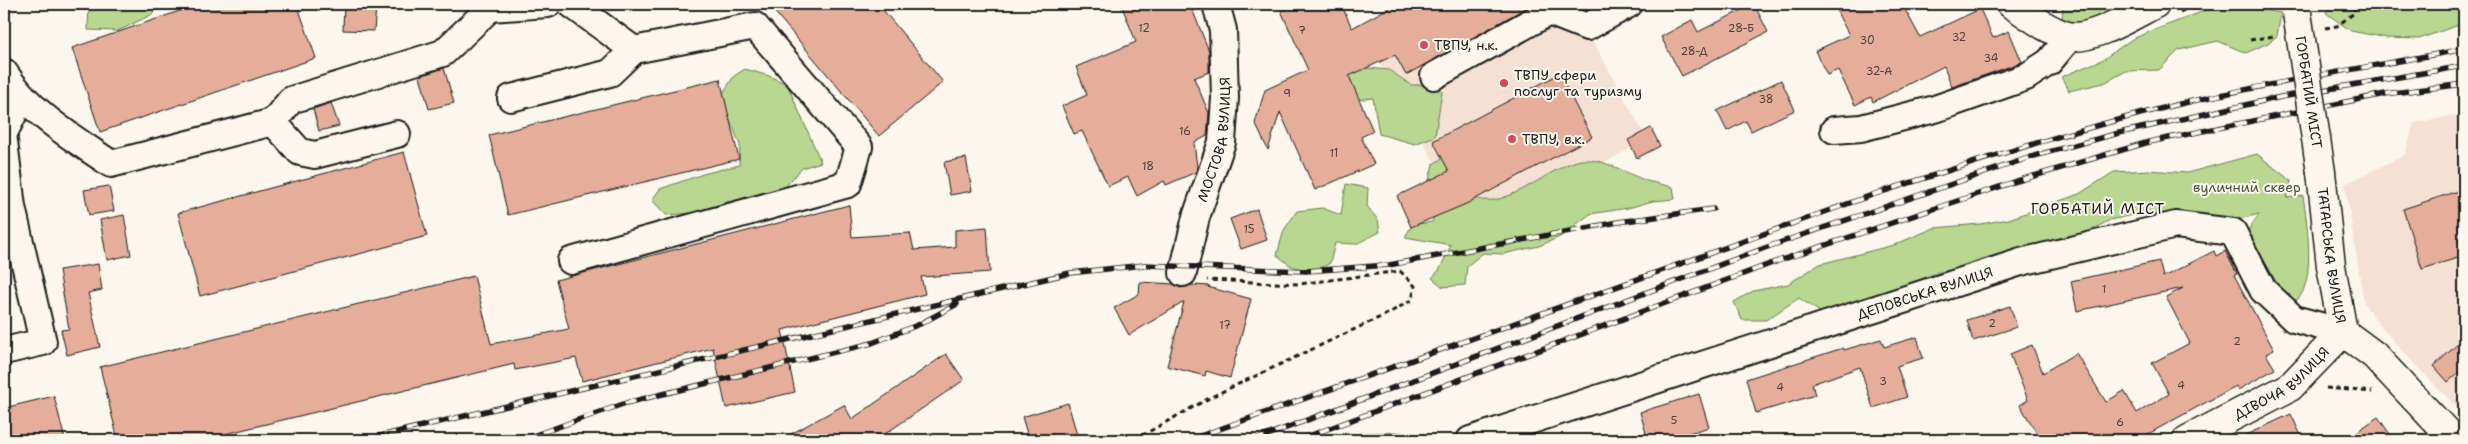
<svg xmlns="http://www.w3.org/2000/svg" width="2468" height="444" viewBox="0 0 2468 444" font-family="'Shantell Sans',sans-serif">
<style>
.built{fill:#f4e1d4}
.green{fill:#b8d790;stroke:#6a7a56}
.building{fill:#e5ae9b;stroke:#1c1c1c}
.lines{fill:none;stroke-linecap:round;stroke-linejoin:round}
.minor-casing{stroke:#1c1c1c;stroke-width:30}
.major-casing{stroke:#1c1c1c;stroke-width:31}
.path{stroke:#1c1c1c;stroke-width:3;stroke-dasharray:5 4;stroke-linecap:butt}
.minor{stroke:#fbf7ec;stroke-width:26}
.major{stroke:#fbf7ec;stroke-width:28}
.rail-casing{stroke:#1c1c1c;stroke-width:5.5}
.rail{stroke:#fbf7ec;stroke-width:4;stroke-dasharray:11;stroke-linecap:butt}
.major-bridge-casing{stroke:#1c1c1c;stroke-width:31;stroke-linecap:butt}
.major-bridge{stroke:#fbf7ec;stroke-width:28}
.poi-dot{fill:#d1495b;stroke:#fbf7ec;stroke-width:2}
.labels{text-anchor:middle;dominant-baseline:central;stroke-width:4;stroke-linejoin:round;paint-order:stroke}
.number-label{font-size:11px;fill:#4e403c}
.poi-label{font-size:14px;fill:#1c1c1c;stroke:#fbf7ec;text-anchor:start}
.street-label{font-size:14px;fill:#1c1c1c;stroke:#fbf7ec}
.park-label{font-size:14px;fill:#4b543f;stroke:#fbf7ec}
.neighbourhood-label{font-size:15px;letter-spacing:1px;fill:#1c1c1c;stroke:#fbf7ec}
</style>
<rect width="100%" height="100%" fill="#fbf7ec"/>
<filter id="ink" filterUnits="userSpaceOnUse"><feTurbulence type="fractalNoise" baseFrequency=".02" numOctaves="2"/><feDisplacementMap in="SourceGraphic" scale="10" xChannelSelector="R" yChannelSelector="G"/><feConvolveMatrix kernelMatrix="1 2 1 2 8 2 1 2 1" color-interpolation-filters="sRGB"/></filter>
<g filter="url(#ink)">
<!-- built -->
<path class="built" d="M1404,4H1572L1647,139L1475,235L1360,28Z
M2464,114V414L2417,367L2378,323L2364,303L2345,184L2405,155L2414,123Z"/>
<!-- green -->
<path class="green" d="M89,4H156L153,14L118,31L88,30Z
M2063,4H2136L2078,31L2062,19Z
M2330,4H2464V23L2419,39L2387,38L2351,31L2326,13Z
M2243,7L2281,13L2277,36L2268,43L2246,53L2218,41L2179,50L2159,70L2126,71L2104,83L2069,91L2061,77L2104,59L2132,39L2157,29L2212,8Z
M1357,67L1389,70L1411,85L1440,84L1442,92L1435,136L1415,144L1379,134L1373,98L1345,101L1308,96Z
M745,69L769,76L787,84L821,162L802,168L777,196L727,202L694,213L666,215L652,200L660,189L703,174L739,165L740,145L721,96L734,76Z
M2257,154L2291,181L2287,198L2303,196C2307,221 2316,282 2297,300H2287L2247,232L2259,214L2244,218L2197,220L2147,212L2110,220L2072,241L1968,269L1939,272L1833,314L1820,312L1799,298L1766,320H1742L1734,302L1753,291L1788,284L1820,264L1894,245L1934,228L1980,224L2009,219L2079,194L2114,172L2149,170L2187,173Z
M1445,157C1451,166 1462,189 1470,195C1502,217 1551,164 1582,160C1604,158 1627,174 1647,181C1655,183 1664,185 1673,187L1675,199L1653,201L1628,208L1590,214L1560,237L1539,246L1503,254L1483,253L1467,266L1465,285L1443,287L1432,278L1440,269L1451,245L1405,237L1412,225L1432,222L1440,201L1429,180L1433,164Z
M1346,184L1368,188L1367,206L1378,220L1380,232L1356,244L1335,243L1330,263L1314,272L1291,266L1277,255L1284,230L1297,211L1322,208L1341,215Z
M1397,432L1407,434L1408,440H1340L1368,433Z"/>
<!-- building -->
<path class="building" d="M200,4H297L316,58L100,132L72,48Z
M344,4L376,6L374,31L343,30Z
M768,4H878L943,82L879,136Z
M1121,4H1190L1209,51V72L1194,78L1209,113L1207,136L1194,143L1197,167L1196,172L1166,185L1164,181L1137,196L1128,177L1108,186L1082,131L1074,134L1062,106L1087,95L1076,67L1136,42Z
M1296,4H1341L1352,28L1396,4H1533L1406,75L1395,55L1349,76L1373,131L1361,137L1374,164L1315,190L1280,112L1268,150L1255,123L1265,90L1308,70L1281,11Z
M1754,4L1768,32L1682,76L1661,37L1692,20L1698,32Z
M1852,4H1902L1920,37L1980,9L1993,38L2009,31L2022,62L1952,87L1944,66L1873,102L1871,97L1855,105L1838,70L1827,75L1815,51L1849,35L1837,12Z
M444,68L454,103L429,109L420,76Z
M1559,74L1592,137L1466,204L1411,227L1397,196L1449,171L1433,141Z
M720,79L739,159L508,215L489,135Z
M1781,80L1795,110L1751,131L1746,121L1727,131L1717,111Z
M331,103L339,126L319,131L313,109Z
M1651,128L1660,146L1637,158L1628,140Z
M404,152L427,236L200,296L178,213Z
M966,158L972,191L950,195L944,162Z
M109,186L114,211L89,215L84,190Z
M2464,189V256L2422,269L2403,209Z
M849,205L852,237L910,233L914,250L955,247V230L987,227L990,272L921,277L925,294L782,330L795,392L726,408L713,348L582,381L576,358L515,370L514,364L200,440H118L100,367L474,276L491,344L569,329L556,280Z
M1257,209L1267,240L1241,249L1230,219Z
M124,215L131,255L107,260L100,220Z
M2214,251L2216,256L2225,251L2237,274L2234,275L2274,350L2266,354L2275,369L2238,390L2236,386L2137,440H2041L2020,405L2028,400L2010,354L2032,345L2043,373L2076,353L2106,402L2124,391L2137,413L2169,394L2152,363L2190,343L2166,297L2183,288L2077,311L2071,281L2159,261L2163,277Z
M98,264L102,290L88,293L100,347L67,355L61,330L69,329L59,270Z
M1140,282L1173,284L1180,288L1191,285L1210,286L1208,287L1251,299L1230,378L1206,371L1205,376L1167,366L1184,302L1129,335L1114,308L1139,294Z
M2010,306L2017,327L1973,341L1967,320Z
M1917,337L1923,358L1897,366L1907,397L1873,408L1860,367L1812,384L1815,395L1756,413L1746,379L1843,348L1844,350L1881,339L1884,347Z
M2464,338V368L2448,382L2434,366Z
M946,354L964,380L876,440H780L844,405L852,419Z
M1699,394L1709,427L1666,440H1648L1640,412Z
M54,396L65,440H4V408Z
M1068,403L1077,435L1073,436L1074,440H1029L1022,417Z
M2291,414L2303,440H2235Z
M2378,417L2394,440H2345Z"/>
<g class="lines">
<defs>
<g id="minor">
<path d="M571,4L634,50L755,26L859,147L848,184L571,261"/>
<path d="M4,72C30,113 72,137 111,164L273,122L300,152L315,155L397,134"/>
<path d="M1434,76L1549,12L1587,27L1629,4"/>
<path d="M511,98L610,73L634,50"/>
<path d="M273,122L291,100L443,53L490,8L548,4"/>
<path d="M1834,130L1861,128L1935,109L2026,77L2049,62L2070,37"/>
<path d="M4,133L13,115L15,89"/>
<path d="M4,141L12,207L43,342L4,351"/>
<path id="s1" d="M1183,273L1196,217L1222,142L1225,98L1223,30L1216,4"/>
<path id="s2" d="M1470,440L2021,262L2176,225L2233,232L2263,290L2294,319L2343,332"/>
</g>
<g id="major">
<path d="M2011,4C2029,15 2048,31 2068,36C2090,42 2135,14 2155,4"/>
<path id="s3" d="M2321,172L2331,266L2343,332L2374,355L2454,440"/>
<path id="s4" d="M2187,440L2290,387L2343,332"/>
</g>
</defs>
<!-- minor casing -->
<use href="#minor" class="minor-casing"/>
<!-- major casing -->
<use href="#major" class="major-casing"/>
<!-- path -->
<path class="path" d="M2180,12L2198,4
M2325,28L2337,26L2354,13L2355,4
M2250,40L2274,36
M2326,388L2372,392
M1134,440L1213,396L1387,314L1412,300L1415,286L1400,271L1299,284L1207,280"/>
<!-- minor -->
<use href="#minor" class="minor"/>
<!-- major -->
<use href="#major" class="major"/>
<defs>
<path id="rail" d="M363,440L1070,273L1144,265L1306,271L1389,265L1618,222L1713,209
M521,440L626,403L872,343L920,324L957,304
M1189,440L1875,194C1981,160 2088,125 2197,100C2285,80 2375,66 2464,49
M1254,440L1770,246L2034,156L2119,133L2281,97L2464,66
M1298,440L1778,261L2017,181L2149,142L2385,94L2464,84"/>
</defs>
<!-- rail casing -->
<use href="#rail" class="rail-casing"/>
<!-- rail -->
<use href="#rail" class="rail"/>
<defs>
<g id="major-bridge">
<path id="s5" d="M2297,13L2321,172"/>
</g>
</defs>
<!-- major-bridge casing -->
<use href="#major-bridge" class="major-bridge-casing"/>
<!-- major-bridge -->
<use href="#major-bridge" class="major-bridge"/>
</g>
</g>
<!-- markers -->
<g class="poi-dot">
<circle cx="1424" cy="45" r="5"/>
<circle cx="1504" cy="83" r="5"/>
<circle cx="1512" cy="139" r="5"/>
</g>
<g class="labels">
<!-- number labels -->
<g class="number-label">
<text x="1144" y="28">12</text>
<text x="1741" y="28">28-Б</text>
<text x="1302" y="30">7</text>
<text x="1959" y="37">32</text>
<text x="1867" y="40">30</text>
<text x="1694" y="51">28-Д</text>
<text x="1991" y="58">34</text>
<text x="1879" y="71">32-А</text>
<text x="1287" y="93">9</text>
<text x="1766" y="99">38</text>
<text x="1185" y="131">16</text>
<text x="1334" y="153">11</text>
<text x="1148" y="166">18</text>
<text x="1249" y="229">15</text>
<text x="2104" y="289">1</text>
<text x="1992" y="323">2</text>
<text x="1225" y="325">17</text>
<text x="2237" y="341">2</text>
<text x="1883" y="381">3</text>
<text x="2181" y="385">4</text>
<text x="1780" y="387">4</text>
<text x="1674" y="420">5</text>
<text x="2120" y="422">6</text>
</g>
<!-- poi labels -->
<g class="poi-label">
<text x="1434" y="45">ТВПУ, н.к.</text>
<text x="1514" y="75">ТВПУ сфери<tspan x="1514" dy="16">послуг та туризму</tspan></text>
<text x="1522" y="139">ТВПУ, в.к.</text>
</g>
<!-- street labels -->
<g class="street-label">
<text stroke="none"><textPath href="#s5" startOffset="80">ГОРБАТИЙ МІСТ</textPath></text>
<text stroke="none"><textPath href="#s1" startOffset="138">МОСТОВА ВУЛИЦЯ</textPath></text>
<text stroke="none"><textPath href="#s3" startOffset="84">ТАТАРСЬКА ВУЛИЦЯ</textPath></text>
<text stroke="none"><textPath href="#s2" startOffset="478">ДЕПОВСЬКА ВУЛИЦЯ</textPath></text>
<text stroke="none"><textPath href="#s4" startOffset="111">ДІВОЧА ВУЛИЦЯ</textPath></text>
</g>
<!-- park labels -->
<g class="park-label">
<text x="2247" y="187">вуличний сквер</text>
</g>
<!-- neighbourhood labels -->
<g class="neighbourhood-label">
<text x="2098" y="209">ГОРБАТИЙ МІСТ</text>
</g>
</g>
<!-- margin -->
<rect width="2468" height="444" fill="none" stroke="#fbf7ec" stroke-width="20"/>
<rect x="10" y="10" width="2448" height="424" fill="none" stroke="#1c1c1c" stroke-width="2" filter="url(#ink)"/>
</svg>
